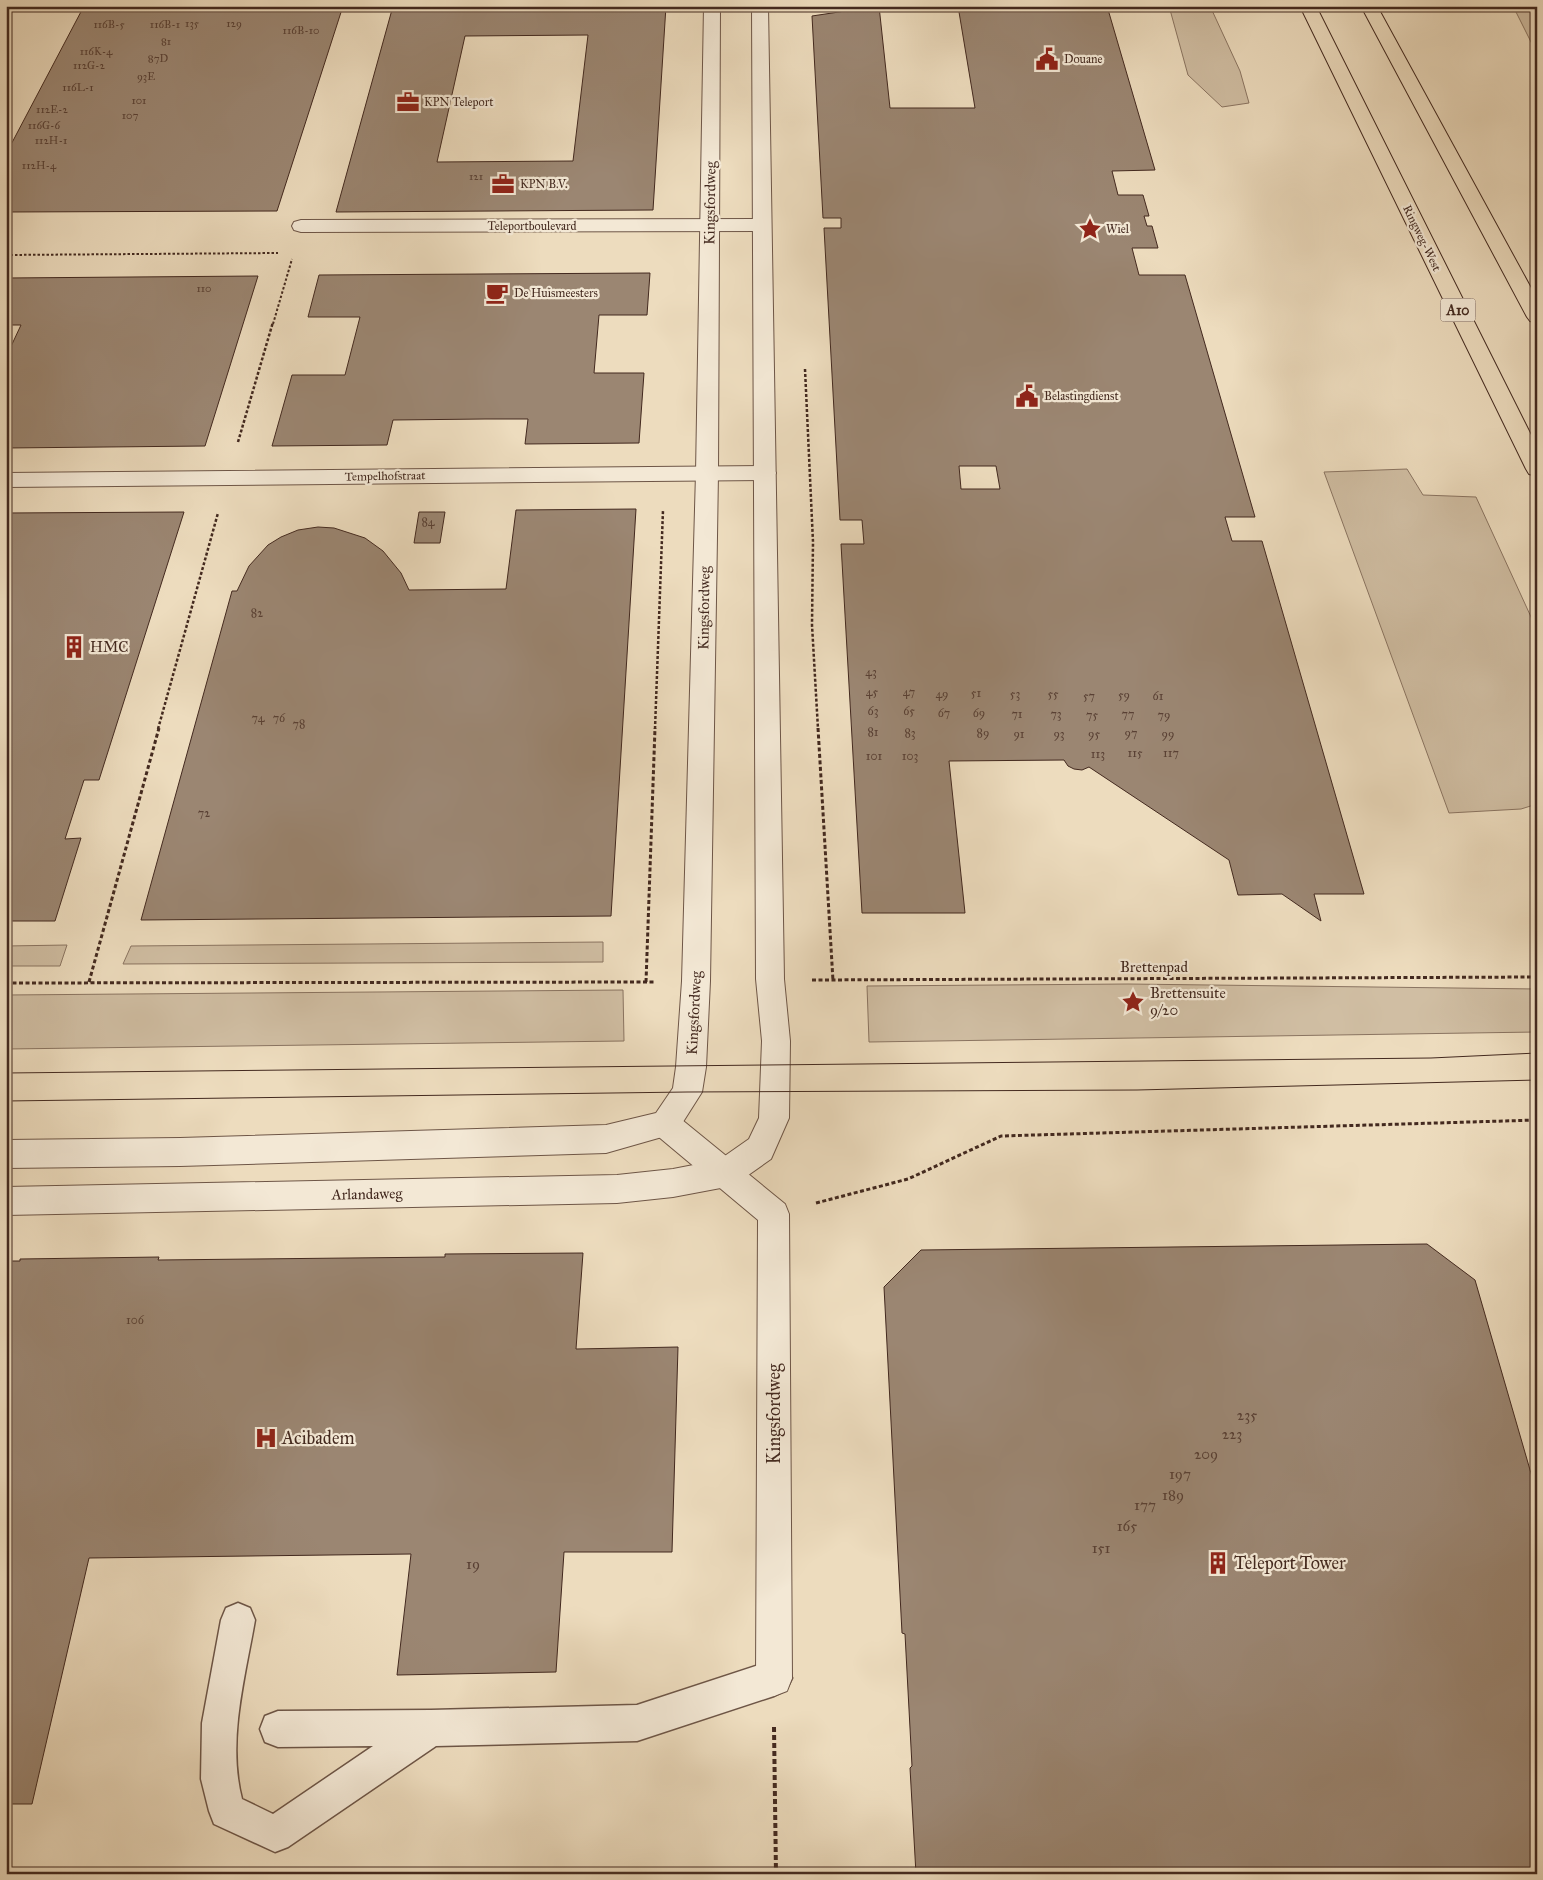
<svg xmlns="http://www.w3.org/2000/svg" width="1543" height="1880" viewBox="0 0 1543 1880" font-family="'IM FELL Great Primer',serif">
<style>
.green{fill:#d0bea3;stroke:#8a7461}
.building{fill:#9b8672;stroke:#43291f;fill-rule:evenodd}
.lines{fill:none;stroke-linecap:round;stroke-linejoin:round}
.service-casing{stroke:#6e5647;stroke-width:3}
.minor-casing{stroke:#6e5647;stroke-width:2}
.tertiary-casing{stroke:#6e5647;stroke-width:2}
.motorway-casing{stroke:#43291f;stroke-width:2}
.path-far3{stroke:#43291f;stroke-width:2;stroke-dasharray:2.5 2;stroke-linecap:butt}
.path-far2{stroke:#43291f;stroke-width:2.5;stroke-dasharray:3 2;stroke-linecap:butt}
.path-far1{stroke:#43291f;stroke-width:3;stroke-dasharray:4 2.5;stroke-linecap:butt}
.path{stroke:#43291f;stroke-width:4;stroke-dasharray:5 3;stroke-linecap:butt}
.service{fill:#f3e8d5;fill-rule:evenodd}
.minor{fill:#f3e8d5;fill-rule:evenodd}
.tertiary{fill:#f3e8d5;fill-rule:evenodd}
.motorway{fill:#eddcbe;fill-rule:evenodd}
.tram{stroke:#43291f;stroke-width:1}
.labels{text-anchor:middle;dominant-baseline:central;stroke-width:4.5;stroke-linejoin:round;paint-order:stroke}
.far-number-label{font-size:11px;fill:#594034}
.far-poi-label{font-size:12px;fill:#43291f;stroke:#f3e8d5;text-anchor:start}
.far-street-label{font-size:12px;fill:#43291f;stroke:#f3e8d5}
.number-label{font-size:12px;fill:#594034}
.shield{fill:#f3e8d5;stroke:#786256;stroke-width:1}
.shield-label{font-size:14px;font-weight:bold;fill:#43291f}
.street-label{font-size:15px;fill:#43291f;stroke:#f3e8d5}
.poi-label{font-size:15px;fill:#43291f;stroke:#f3e8d5;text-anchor:start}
.near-number-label{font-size:15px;fill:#594034}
.near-street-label{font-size:18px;fill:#43291f;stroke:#f3e8d5}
.near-poi-label{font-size:18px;fill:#43291f;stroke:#f3e8d5;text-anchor:start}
</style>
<rect width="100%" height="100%" fill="#eddcbe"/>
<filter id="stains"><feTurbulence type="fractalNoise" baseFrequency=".004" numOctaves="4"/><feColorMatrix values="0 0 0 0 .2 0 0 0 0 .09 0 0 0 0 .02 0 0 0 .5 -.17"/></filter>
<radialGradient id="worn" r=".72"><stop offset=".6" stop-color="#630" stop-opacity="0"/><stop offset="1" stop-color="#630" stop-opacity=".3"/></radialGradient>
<!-- green -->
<path class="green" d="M1169,6H1210L1240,71L1249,103L1222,107L1188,75Z
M1513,6H1537V54Z
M1407,469L1423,495L1476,497L1537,630V804L1521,809L1449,813L1324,472Z
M603,942V962L123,964L131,946Z
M67,945L60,966H6V946Z
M1128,984L1537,989V1032L869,1042L867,986Z
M623,990L624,1041L6,1049V995Z"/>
<!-- building -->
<path class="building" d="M84,6H343L277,211L6,212V154Z
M393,6H666L653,210L336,212ZM588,35L573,161L437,162L465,36Z
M879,6L890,108H975L958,6H1107L1155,170L1112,171L1118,195H1143L1149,216H1144L1147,226H1152L1158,248H1132L1139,275H1185L1255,517H1225L1232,541H1262L1364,894H1314L1321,921L1282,894L1238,895L1229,860L1089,767L1082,770L1074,769L1068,766L1064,760L949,761L965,913H862L841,544H864L862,520H840L824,228H841V218H823L812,16Z
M650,273L647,315H599L594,373H644L639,443L525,444L528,419H485L393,420L387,445L272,446L292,375H345L360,317H308L319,275Z
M258,276L205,446L6,448V357L21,325H6V278Z
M959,466H996L1000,489H961Z
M636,509L611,916L141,920L232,591H237L249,566L268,545L281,537L298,530L318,527L334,528L365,538L383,551L401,573L409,590L506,589L516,510Z
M184,512L99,780H84L65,839L81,838L55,921H6V513Z
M419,512H445L440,543H414Z
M1427,1244L1475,1280L1537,1494V1874H916L910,1768L912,1766L905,1634L902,1633L884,1287L921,1250Z
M583,1253L576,1349L678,1347L672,1552H564L556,1672L397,1675L411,1554L89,1558L32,1804H6V1261H20V1259L159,1257L158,1260L445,1257V1254Z"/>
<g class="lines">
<defs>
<path id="service" d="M238,1603L250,1608L255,1620C245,1678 227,1741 242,1799L273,1814L373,1746L278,1747L265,1742L260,1729L265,1716L278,1711L431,1710L637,1705L774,1660L786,1666L792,1678L786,1690L774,1696L637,1741L436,1746L288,1847L275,1852L214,1824L209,1811L201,1779L202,1723L221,1620L226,1608Z"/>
<path id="minor" d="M762,219L769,221L771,225L769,229L762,231L301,232L294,230L292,226L294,222L301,220Z
M765,466L773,468L776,473L773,478L765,480L6,487V473Z
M665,1111L676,1115L785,1204L789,1214L792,1678L787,1691L774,1696L761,1691L756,1678L758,1220L654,1133L650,1124L654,1115Z"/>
<path id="tertiary" d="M704,6H720L718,473L710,981L706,1067L702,1092L676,1133L606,1153L180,1166L6,1168V1140L180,1138L606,1125L656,1113L673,1088L676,1067L682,981L696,473Z
M752,6H768L784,979L790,1041L789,1118L771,1159L737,1183L726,1187L673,1197L617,1203L6,1215V1187L617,1175L673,1169L719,1160L749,1139L759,1118L760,1093L762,1041L756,979Z"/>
<path id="motorway" d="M1300,6H1316L1537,447V476L1529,474L1526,469Z
M1361,6H1377L1537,299V323L1530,321L1527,317Z"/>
</defs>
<!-- service casing -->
<use href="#service" class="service-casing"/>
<!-- minor casing -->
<use href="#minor" class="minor-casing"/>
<!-- tertiary casing -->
<use href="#tertiary" class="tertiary-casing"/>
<!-- motorway casing -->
<use href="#motorway" class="motorway-casing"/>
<!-- path-far3 -->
<path class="path-far3" d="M6,255L278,253
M273,324L292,259"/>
<!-- path-far2 -->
<path class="path-far2" d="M805,369L813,542L812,625L818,729
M238,442L273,322
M158,729L218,513
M655,729L663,510"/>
<!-- path-far1 -->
<path class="path-far1" d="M818,728L833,981
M812,980L1537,977
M89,982L159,728
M646,982L655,728
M6,983L654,982
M816,1203L908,1179L1001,1136L1537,1120"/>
<!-- path -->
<path class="path" d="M774,1727L776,1874"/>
<!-- service -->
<use href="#service" class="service"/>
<!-- minor -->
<use href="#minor" class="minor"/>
<!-- tertiary -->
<use href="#tertiary" class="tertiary"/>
<!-- motorway -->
<use href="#motorway" class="motorway"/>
<!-- tram -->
<path class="tram" d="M6,1073L1431,1058L1537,1053
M6,1101L687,1092L1137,1090L1537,1080"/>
</g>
<!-- icons -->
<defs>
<symbol id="civic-bare" viewBox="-9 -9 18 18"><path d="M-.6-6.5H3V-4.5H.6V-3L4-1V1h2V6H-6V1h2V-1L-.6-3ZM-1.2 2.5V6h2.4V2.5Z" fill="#8f2418" stroke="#f3e8d5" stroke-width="2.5" paint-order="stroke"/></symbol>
<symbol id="office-bare" viewBox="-9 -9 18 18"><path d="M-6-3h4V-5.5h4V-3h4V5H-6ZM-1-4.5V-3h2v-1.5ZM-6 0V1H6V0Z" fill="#8f2418" stroke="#f3e8d5" stroke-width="2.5" paint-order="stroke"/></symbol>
<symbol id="sight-bare" viewBox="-9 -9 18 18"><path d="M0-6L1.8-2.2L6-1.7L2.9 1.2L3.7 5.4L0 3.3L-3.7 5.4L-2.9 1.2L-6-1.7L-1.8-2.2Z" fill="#8f2418" stroke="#f3e8d5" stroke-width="2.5" paint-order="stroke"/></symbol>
<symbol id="cafe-bare" viewBox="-9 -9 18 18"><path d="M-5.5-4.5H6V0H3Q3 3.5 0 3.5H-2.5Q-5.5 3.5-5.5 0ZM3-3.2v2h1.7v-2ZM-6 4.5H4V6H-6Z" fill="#8f2418" stroke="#f3e8d5" stroke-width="2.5" paint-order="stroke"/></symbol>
<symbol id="building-bare" viewBox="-9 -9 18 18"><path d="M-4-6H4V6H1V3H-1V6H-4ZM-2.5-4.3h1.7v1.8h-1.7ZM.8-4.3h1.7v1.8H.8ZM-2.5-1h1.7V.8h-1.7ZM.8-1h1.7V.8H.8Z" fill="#8f2418" stroke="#f3e8d5" stroke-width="2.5" paint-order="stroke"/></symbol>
<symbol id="hospital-bare" viewBox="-9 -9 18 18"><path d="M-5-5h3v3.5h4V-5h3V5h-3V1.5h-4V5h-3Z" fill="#8f2418" stroke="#f3e8d5" stroke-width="2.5" paint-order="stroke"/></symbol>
</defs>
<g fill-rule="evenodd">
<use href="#civic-bare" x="1031" y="43" width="32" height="32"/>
<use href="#office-bare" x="392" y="86" width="32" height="32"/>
<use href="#office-bare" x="487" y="168" width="32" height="32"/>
<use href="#sight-bare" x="1074" y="213" width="32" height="32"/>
<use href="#cafe-bare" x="481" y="277" width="32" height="32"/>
<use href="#civic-bare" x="1011" y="380" width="32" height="32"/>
<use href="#building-bare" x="58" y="631" width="32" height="32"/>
<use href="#sight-bare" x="1117" y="986" width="32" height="32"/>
<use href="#hospital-bare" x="250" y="1422" width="32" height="32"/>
<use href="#building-bare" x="1202" y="1547" width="32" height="32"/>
</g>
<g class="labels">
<!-- far-number labels -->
<g class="far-number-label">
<text x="192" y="23">135</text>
<text x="234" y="23">129</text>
<text x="109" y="24">116B-5</text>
<text x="165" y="24">116B-1</text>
<text x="301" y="30">116B-10</text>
<text x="166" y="41">81</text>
<text x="96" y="51">116K-4</text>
<text x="158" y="58">87D</text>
<text x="89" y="65">112G-2</text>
<text x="146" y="76">93E</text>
<text x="78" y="87">116L-1</text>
<text x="139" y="100">101</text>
<text x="52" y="109">112E-2</text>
<text x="130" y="115">107</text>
<text x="44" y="125">116G-6</text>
<text x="51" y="140">112H-1</text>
<text x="39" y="165">112H-4</text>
<text x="476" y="176">121</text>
<text x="204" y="288">110</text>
</g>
<!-- far-poi labels -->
<g class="far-poi-label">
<text x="1064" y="59">Douane</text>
<text x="424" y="102">KPN Teleport</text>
<text x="520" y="184">KPN B.V.</text>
<text x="1106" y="229">Wiel</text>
<text x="514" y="293">De Huismeesters</text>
<text x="1044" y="396">Belastingdienst</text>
</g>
<!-- far-street labels -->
<g class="far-street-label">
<text x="532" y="226">Teleportboulevard</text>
<text transform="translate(1422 238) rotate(64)">Ringweg-West</text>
<text transform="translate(385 476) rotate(-1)">Tempelhofstraat</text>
</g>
<!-- number labels -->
<g class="number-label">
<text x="428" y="522">84</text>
<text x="257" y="613">82</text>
<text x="871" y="672">43</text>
<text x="872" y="692">45</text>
<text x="909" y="692">47</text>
<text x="976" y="693">51</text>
<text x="942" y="694">49</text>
<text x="1015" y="694">53</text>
<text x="1053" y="694">55</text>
<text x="1124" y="695">59</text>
<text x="1089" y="696">57</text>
<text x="1158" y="696">61</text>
<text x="873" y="711">63</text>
<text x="909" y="711">65</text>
<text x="944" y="713">67</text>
<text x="979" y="713">69</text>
<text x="1017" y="714">71</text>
<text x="1056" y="714">73</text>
<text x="1128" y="714">77</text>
<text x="1092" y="715">75</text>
<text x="1164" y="715">79</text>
<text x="258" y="718">74</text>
<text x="279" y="718">76</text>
<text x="299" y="724">78</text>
<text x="873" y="732">81</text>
<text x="910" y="733">83</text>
<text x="983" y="733">89</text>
<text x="1131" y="733">97</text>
<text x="1019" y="734">91</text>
<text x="1059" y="734">93</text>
<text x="1094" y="734">95</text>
<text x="1168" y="734">99</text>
<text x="1135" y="753">115</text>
<text x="1171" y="753">117</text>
<text x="1098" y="754">113</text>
<text x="874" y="756">101</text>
<text x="910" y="756">103</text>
<text x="204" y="813">72</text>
<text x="135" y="1320">106</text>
</g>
<!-- shield labels -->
<rect class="shield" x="1440.5" y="298.5" width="35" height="23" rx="4"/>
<g class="shield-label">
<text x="1458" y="310">A10</text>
</g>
<!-- street labels -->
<g class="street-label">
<text transform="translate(710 203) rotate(-89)">Kingsfordweg</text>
<text transform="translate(704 608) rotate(-89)">Kingsfordweg</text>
<text x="1154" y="967">Brettenpad</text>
<text transform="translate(694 1013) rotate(-87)">Kingsfordweg</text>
<text transform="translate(367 1194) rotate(-1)">Arlandaweg</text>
</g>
<!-- poi labels -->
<g class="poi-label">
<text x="90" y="647">HMC</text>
<text x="1150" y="993">Brettensuite<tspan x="1150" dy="17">9/20</tspan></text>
</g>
<!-- near-number labels -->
<g class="near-number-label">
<text x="1247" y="1415">235</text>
<text x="1232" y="1434">223</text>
<text x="1206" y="1454">209</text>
<text x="1180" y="1474">197</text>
<text x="1173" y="1495">189</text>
<text x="1145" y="1505">177</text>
<text x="1127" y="1526">165</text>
<text x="1101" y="1548">151</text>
<text x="473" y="1564">19</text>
</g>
<!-- near-street labels -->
<g class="near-street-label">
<text transform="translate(774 1414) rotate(-90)">Kingsfordweg</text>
</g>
<!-- near-poi labels -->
<g class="near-poi-label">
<text x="282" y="1438">Acibadem</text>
<text x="1234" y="1563">Teleport Tower</text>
</g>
</g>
<!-- margin -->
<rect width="1543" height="1880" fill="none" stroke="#eddcbe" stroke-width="25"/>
<rect x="8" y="8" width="1528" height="1865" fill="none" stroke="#43291f" stroke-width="2.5"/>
<rect x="12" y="12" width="1518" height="1855" fill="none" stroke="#43291f"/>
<rect width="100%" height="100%" filter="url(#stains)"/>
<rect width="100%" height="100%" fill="url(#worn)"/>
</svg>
